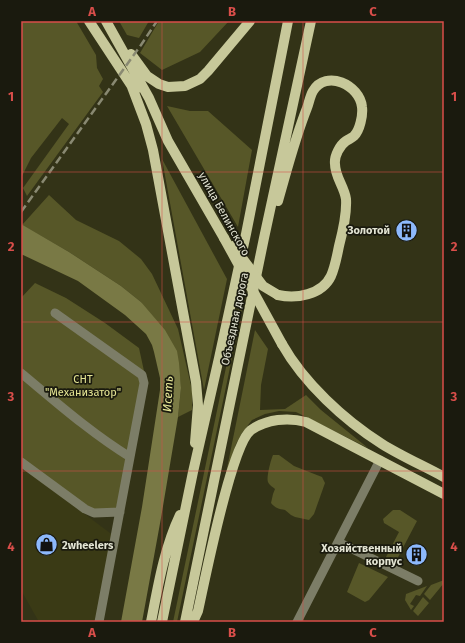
<svg xmlns="http://www.w3.org/2000/svg" width="465" height="643" viewBox="0 0 465 643" font-family="'Fira Sans',sans-serif">
<style>
.built{fill:#3a3a15}
.green{fill:#575728}
.water{fill:#797945}
.lines{fill:none;stroke-linecap:round;stroke-linejoin:round}
.minor{stroke:#7c7d67;stroke-width:9}
.major{stroke:#c7c89a;stroke-width:10}
.rail{stroke:#898972;stroke-width:2.5;stroke-dasharray:8 4;stroke-linecap:butt}
.major-bridge{stroke:#c7c89a;stroke-width:10}
.grid{fill:none;stroke:#d94e4a;stroke-width:1;stroke-opacity:0.55}
.labels{text-anchor:middle;dominant-baseline:central;stroke-width:3.5;stroke-linejoin:round;paint-order:stroke}
.street-label{font-size:11px;fill:#e3e4d3;stroke:#1a1a0e}
.poi-label{font-size:11px;font-weight:bold;fill:#e3e4d3;stroke:#1a1a0e;text-anchor:end}
.park-label{font-size:11px;fill:#e5e594;stroke:#1a1a0e}
.water-label{font-size:12px;font-style:italic;fill:#e9e998;stroke:#1a1a0e}
.neatline{fill:none;stroke:#d94e4a;stroke-width:1.5}
.grid-label{font-size:13px;text-anchor:middle;font-weight:bold;fill:#d94e4a}
</style>
<rect width="100%" height="100%" fill="#333317"/>
<!-- built -->
<path class="built" d="M21,466L114,536L98,622H39L21,590Z"/>
<!-- green -->
<path class="green" d="M21,21H76L96,55L97,68L103,79L99,86L103,92L27,196L23,188L69,124L62,118L31,158L21,178Z
M119,21H149L139,38L127,35Z
M159,21H229L200,52L162,70L140,53Z
M167,106L190,111H208L252,150L238,227Z
M162,159L227,279L204,390Z
M49,195L76,220L119,241L141,259L152,274L178,329L192,390V410L178,417L181,388L180,377L141,302L121,286L69,252L22,225Z
M35,283L66,298L105,323L139,348L147,385L115,513L91,516L21,464V298Z
M240,300L243,305L177,622H173Z
M255,330L268,349L261,385L260,410L285,409L306,395L321,410L368,448L296,412L279,411L265,414L252,420L242,433L236,444L225,478Z
M273,455H279L294,466L322,477L325,483L314,514L309,520L295,517L291,515L285,510C279,509 275,508 271,503L273,494L275,489C273,487 269,485 268,482C266,478 271,459 273,455Z
M393,510H400L417,521L395,563L386,560V557L399,532L384,523L383,519Z
M359,563L388,577L369,600L365,602L347,592Z
M444,580V583L430,600L424,594L431,585Z
M427,586L420,596L416,595L410,604L414,606L411,610L405,600L406,594Z
M423,597L429,603L418,616L413,611Z"/>
<!-- water -->
<path class="water" d="M21,224L69,252L121,286L141,302L165,330L177,351L179,363L181,388L178,417L161,518L142,622H121L142,507L160,390V378L154,352L152,345L146,334L125,315L78,281L21,254Z"/>
<g class="lines">
<!-- minor -->
<path class="minor" d="M55,313L142,375L144,383L99,622
M21,373C56,402 91,433 130,457
M21,462L85,509L94,513L120,512
M338,542L418,581
M297,622L380,460"/>
<!-- major -->
<path class="major" d="M89,21L135,91
M106,21L149,98L168,141L224,238
M131,54L147,76L159,84L168,87L185,86L200,79L208,71L250,21
M132,87L146,124L153,150L196,382L198,405L195,443
M278,295C296,299 322,295 331,276C335,267 337,256 339,246C343,231 347,215 346,199C344,186 335,177 335,164C334,156 340,145 346,141C349,139 352,138 354,136C360,130 363,115 362,107C360,85 326,69 313,91C310,96 309,103 307,108C295,138 287,170 278,201
M282,344C304,383 344,420 382,444C401,456 424,466 444,477
M151,622C158,586 164,549 180,515
M162,622L193,472L219,358L246,234L288,21
M185,622L264,238L311,21
M193,622L198,611C205,580 231,445 251,430C267,419 288,417 306,422L444,494"/>
<!-- rail -->
<path class="rail" d="M21,212L141,45L157,21"/>
<!-- major-bridge -->
<path class="major-bridge" d="M224,238L282,344
M233,246L263,286L278,295"/>
</g>
<!-- grid -->
<path class="grid" d="M162,21V622M303,21V622M21,172H444M21,322H444M21,471H444"/>
<!-- icons -->
<defs>
<symbol id="building-disc" viewBox="-11 -11 22 22"><circle r="9.5" fill="#8db9fc" stroke="#1a1a0e"/><path d="M-4-6H4V6H1V3H-1V6H-4ZM-2.5-4.3h1.7v1.8h-1.7ZM.8-4.3h1.7v1.8H.8ZM-2.5-1h1.7V.8h-1.7ZM.8-1h1.7V.8H.8Z" fill="#111"/></symbol>
<symbol id="shop-disc" viewBox="-11 -11 22 22"><circle r="9.5" fill="#8db9fc" stroke="#1a1a0e"/><path d="M-5-2.5h2.3a2.7 3.5 0 0 1 5.4 0H5L5.5 6h-11ZM-1.5-2.5h3a1.5 2.3 0 0 0-3 0Z" fill="#111"/></symbol>
</defs>
<g fill-rule="evenodd">
<use href="#building-disc" x="394" y="218" width="25" height="25"/>
<use href="#shop-disc" x="34" y="532" width="25" height="25"/>
<use href="#building-disc" x="404" y="542" width="25" height="25"/>
</g>
<g class="labels">
<!-- street labels -->
<g class="street-label">
<text transform="translate(224 214) rotate(61)">улица Белинского</text>
<text transform="translate(235 319) rotate(-78)">Объездная дорога</text>
</g>
<!-- poi labels -->
<g class="poi-label">
<text x="390" y="230">Золотой</text>
<text x="62" y="545" text-anchor="start">2wheelers</text>
<text x="402" y="548">Хозяйственный<tspan x="402" dy="13">корпус</tspan></text>
</g>
<!-- park labels -->
<g class="park-label">
<text x="83" y="379">СНТ<tspan x="83" dy="13">"Механизатор"</tspan></text>
</g>
<!-- water labels -->
<g class="water-label">
<text transform="translate(168 394) rotate(-87)">Исеть</text>
</g>
</g>
<!-- border -->
<rect width="465" height="643" fill="none" stroke="#1a1a0e" stroke-width="44"/>
<rect x="22" y="22" width="421" height="599" class="neatline"/>
<g class="grid-label">
<text x="92" y="16">A</text>
<text x="232" y="16">B</text>
<text x="373" y="16">C</text>
<text x="11" y="101">1</text>
<text x="454" y="101">1</text>
<text x="11" y="251">2</text>
<text x="454" y="251">2</text>
<text x="11" y="401">3</text>
<text x="454" y="401">3</text>
<text x="11" y="551">4</text>
<text x="454" y="551">4</text>
<text x="92" y="637">A</text>
<text x="232" y="637">B</text>
<text x="373" y="637">C</text>
</g>
</svg>
